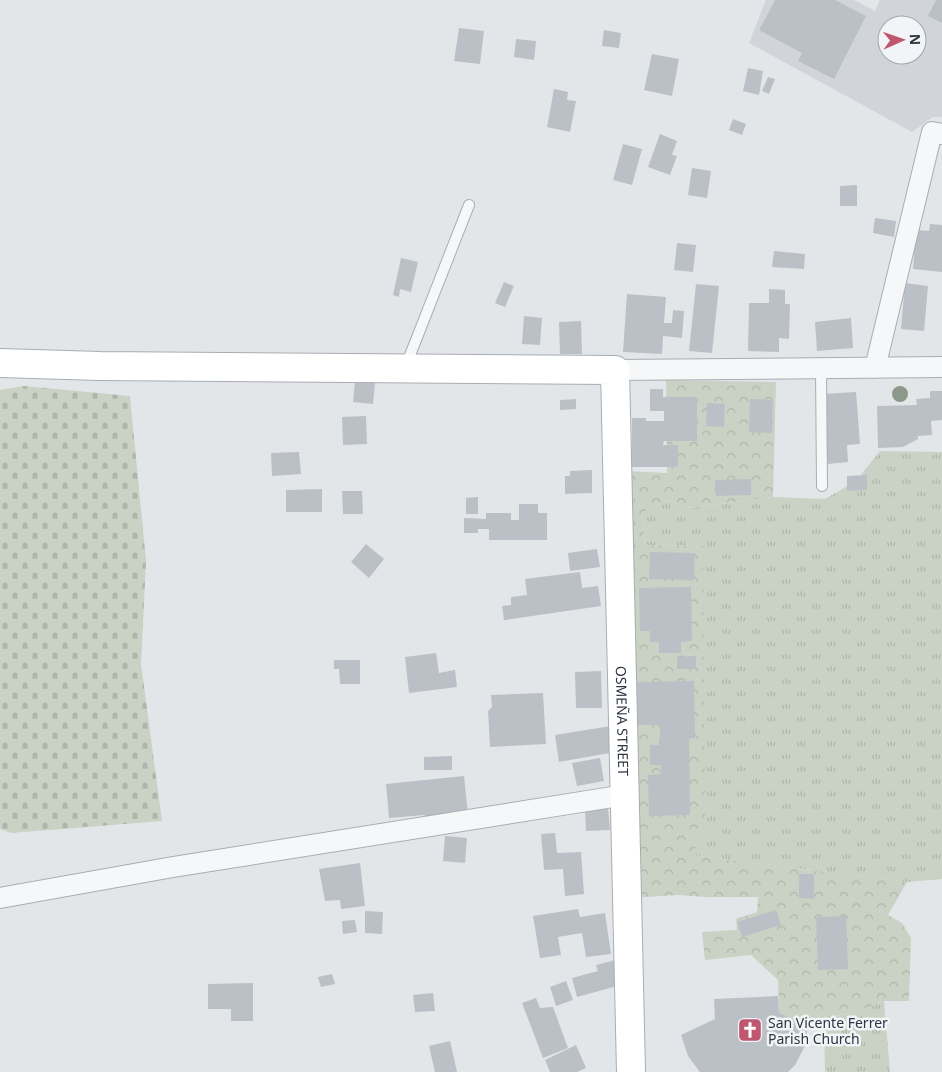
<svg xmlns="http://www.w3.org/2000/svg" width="942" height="1072" viewBox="0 0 942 1072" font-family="'Noto Sans',sans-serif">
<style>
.built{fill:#d1d5db;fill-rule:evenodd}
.grass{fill:url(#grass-tufts)}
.forest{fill:url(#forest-crowns)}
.cemetery{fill:url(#cemetery-stones)}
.building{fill:#bbc0c6}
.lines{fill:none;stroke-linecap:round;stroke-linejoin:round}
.lane-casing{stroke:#a9adb3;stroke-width:12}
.street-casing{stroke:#a9adb3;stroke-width:22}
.secondary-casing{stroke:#a9adb3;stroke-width:30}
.lane{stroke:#f5f7f8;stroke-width:10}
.street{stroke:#f5f7f8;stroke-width:20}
.secondary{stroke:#fff;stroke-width:28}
.tree{fill:#8c998a}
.labels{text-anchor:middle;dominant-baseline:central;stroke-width:5;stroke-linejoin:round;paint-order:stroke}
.street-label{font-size:14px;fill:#2d3540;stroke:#f2f5f7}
.poi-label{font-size:14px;fill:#2d3540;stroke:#f2f5f7;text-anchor:start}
</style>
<defs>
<pattern id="grass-tufts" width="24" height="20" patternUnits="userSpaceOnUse" patternTransform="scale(1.25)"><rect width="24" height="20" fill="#cad2c5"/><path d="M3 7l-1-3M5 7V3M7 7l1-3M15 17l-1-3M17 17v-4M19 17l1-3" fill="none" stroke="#aeb5aa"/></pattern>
<pattern id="forest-crowns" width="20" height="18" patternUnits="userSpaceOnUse" patternTransform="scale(1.25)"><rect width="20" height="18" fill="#cad2c5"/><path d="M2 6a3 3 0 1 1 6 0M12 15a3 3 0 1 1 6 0" fill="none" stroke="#aeb5aa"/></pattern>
<pattern id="cemetery-stones" width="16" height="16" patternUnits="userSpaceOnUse" patternTransform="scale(1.25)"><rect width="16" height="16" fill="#cad2c5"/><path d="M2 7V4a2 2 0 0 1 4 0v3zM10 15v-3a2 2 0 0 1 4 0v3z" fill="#aeb5aa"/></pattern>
</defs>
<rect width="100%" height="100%" fill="#e3e6e9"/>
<!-- built -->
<path class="built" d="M766,0H854L875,11L880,0H942V117H933L912,132L749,43ZM887,25H917V55H887Z"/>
<!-- grass -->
<path class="grass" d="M880,451L942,452V879L907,882L692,855L703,546L645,545L642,513L666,500L690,508L773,497L825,499L856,481Z
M884,1001L890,1072H825L824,1018L857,1012Z"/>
<!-- forest -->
<path class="forest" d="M666,380L776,382L773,497L690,508L666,500L642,513L645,545L703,546L705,828L692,855L907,882L888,915L902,923L911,938L909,1001H884L857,1012L824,1018L808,1025L779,1013L778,980L751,955L705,960L702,932L737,930L736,919L757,912L758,897H705L678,895L630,898L626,471L667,473Z"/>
<!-- cemetery -->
<path class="cemetery" d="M24,386L130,396L146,561L141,664L162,821L11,833L0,829V390Z"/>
<!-- building -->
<path class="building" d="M775,0H835L866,16L834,79L798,61L802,53L759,30Z
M936,0H942V23L928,16Z
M459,28L484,31L480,64L454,61Z
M604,30L621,33L619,48L602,46Z
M516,39L536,41L534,60L514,57Z
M652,54L679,59L672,96L644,90Z
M748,68L763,71L759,95L743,91Z
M768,77L775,79L769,94L762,91Z
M554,89L568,92L567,100L576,101L570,132L547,127Z
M733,119L746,124L742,135L729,130Z
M660,134L677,141L672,155L677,156L670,175L648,167Z
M623,144L642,149L632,185L613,180Z
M692,168L711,171L707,198L688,195Z
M857,185V206H840V186Z
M875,218L896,221L894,237L873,233Z
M930,224L942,225V272L913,269L916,230L929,231Z
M677,243L696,245L693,272L674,270Z
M774,251L805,254L804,269L772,267Z
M401,258L418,262L411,292L400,289L399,297L393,295Z
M504,282L514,286L505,307L495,303Z
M905,283L928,286L924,331L901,329Z
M696,284L719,286L712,353L689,351Z
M769,289L785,290V304H790L789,339L779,338V352L748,351L749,303H769Z
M627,294L666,297L664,323H672L673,310L684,311L682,338L663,336L662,354L623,352Z
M524,316L542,318L540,345L522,344Z
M851,318L853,348L817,351L815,322Z
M581,321L582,354H560L559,322Z
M355,381L375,383L373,404L353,402Z
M650,389H663V397H697V441H664L663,445H678V467H632V418H646V421H664V411H650Z
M930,391H942V420L931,421L932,435L918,436V439L903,447L878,448L877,406L917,405L916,399L930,398Z
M856,392L860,444L847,445L848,462L828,464L823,394Z
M576,399V409L560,410V400Z
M750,399L773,400L772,433L749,432Z
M707,403L725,404L724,427L706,426Z
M366,416L367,444L343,445L342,417Z
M299,452L301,474L272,476L271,453Z
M592,470V493L565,494V476H570V471Z
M867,475V490L847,491V476Z
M751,479V495L716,496L715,480Z
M322,489V512H286V490Z
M342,491H362L363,514H343Z
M478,497V514H466V498Z
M519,504H538V513H547V540H489V529H478V533H464V518L486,519V513H511V520H519Z
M366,544L384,559L369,578L351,562Z
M597,549L600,567L570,571L568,553Z
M650,552L695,553L694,580L649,579Z
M580,572L582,588L598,586L601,606L504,620L502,606L511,605V597L527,595L525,579Z
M691,587L692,641L681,642V653H659V642H650V631H640L639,588Z
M436,653L439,673L455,670L457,687L409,693L405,657Z
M696,656V669H677V657Z
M334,660H360V684H340L339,669H334Z
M601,671L602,708H576L575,672Z
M694,681L695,738H689L690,815L649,816L648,775L661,774V765H650V745H659V739H660V725H638L637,682Z
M543,693L546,744L490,747L488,711L492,707L491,695Z
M611,726L615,752L559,762L555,735Z
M452,756V770H424V757Z
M600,758L604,781L577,786L572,763Z
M464,776L468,815L430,819L424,815L389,818L386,784Z
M608,808L610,830L586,831L585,809Z
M555,833L557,853L581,852L584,894L565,896L563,869L544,870L541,834Z
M445,836L467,838L465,863L443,861Z
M360,863L365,906L341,909L340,900L325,901L319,869Z
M799,874H814V899L799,898Z
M578,909L580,917L605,913L611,954L586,957L582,933L558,937L561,955L540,958L533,916Z
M776,910L781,925L742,937L737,922Z
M365,911L383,912L382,934L365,933Z
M846,916L848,969L818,970L816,917Z
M355,920L357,932L343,934L342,921Z
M615,960L621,985L577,997L572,978L598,971L596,965Z
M332,974L335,984L321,987L318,977Z
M566,981L573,1000L556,1006L550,987Z
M253,983V1021H231V1009H208V984Z
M433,993L435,1011L415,1012L413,995Z
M778,996L779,1013L808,1025L805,1046L795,1065L788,1072H700L688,1056L681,1035L715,1019L714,999Z
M536,998L540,1008L553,1007L568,1048L543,1058L522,1003Z
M450,1041L457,1072H435L429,1046Z
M576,1045L586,1068L577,1072H550L545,1060Z"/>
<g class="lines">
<defs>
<path id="lane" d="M405,368L469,205
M821,368L822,486"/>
<path id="street" d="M875,368L932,132L942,134
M615,370L942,367
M0,898L173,867L625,795"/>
<g id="secondary">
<path id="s1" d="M0,363L100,366L615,370L631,1072"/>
</g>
</defs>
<!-- lane casing -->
<use href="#lane" class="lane-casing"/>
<!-- street casing -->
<use href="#street" class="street-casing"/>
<!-- secondary casing -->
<use href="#secondary" class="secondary-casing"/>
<!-- lane -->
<use href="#lane" class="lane"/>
<!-- street -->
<use href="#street" class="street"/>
<!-- secondary -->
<use href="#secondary" class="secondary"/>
</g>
<!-- trees -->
<circle class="tree" cx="900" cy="394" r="8"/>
<!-- icons -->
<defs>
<symbol id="church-square" viewBox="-11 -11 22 22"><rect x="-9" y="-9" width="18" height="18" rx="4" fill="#c05770" stroke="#f2f5f7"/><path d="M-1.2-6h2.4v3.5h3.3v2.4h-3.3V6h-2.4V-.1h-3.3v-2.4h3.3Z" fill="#fff"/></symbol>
</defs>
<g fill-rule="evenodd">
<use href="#church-square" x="736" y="1016" width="28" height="28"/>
</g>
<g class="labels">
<!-- street labels -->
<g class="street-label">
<text stroke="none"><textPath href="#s1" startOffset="966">OSMEÑA STREET</textPath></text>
</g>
<!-- poi labels -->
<g class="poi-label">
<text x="768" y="1022">San Vicente Ferrer<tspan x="768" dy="16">Parish Church</tspan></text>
</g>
</g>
<!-- north arrow -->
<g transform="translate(902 40) rotate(88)"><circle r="24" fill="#f2f5f7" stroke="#a3a8ae"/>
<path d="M0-4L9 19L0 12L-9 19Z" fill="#c05770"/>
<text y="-8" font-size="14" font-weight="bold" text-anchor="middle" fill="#2d3540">N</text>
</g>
</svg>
